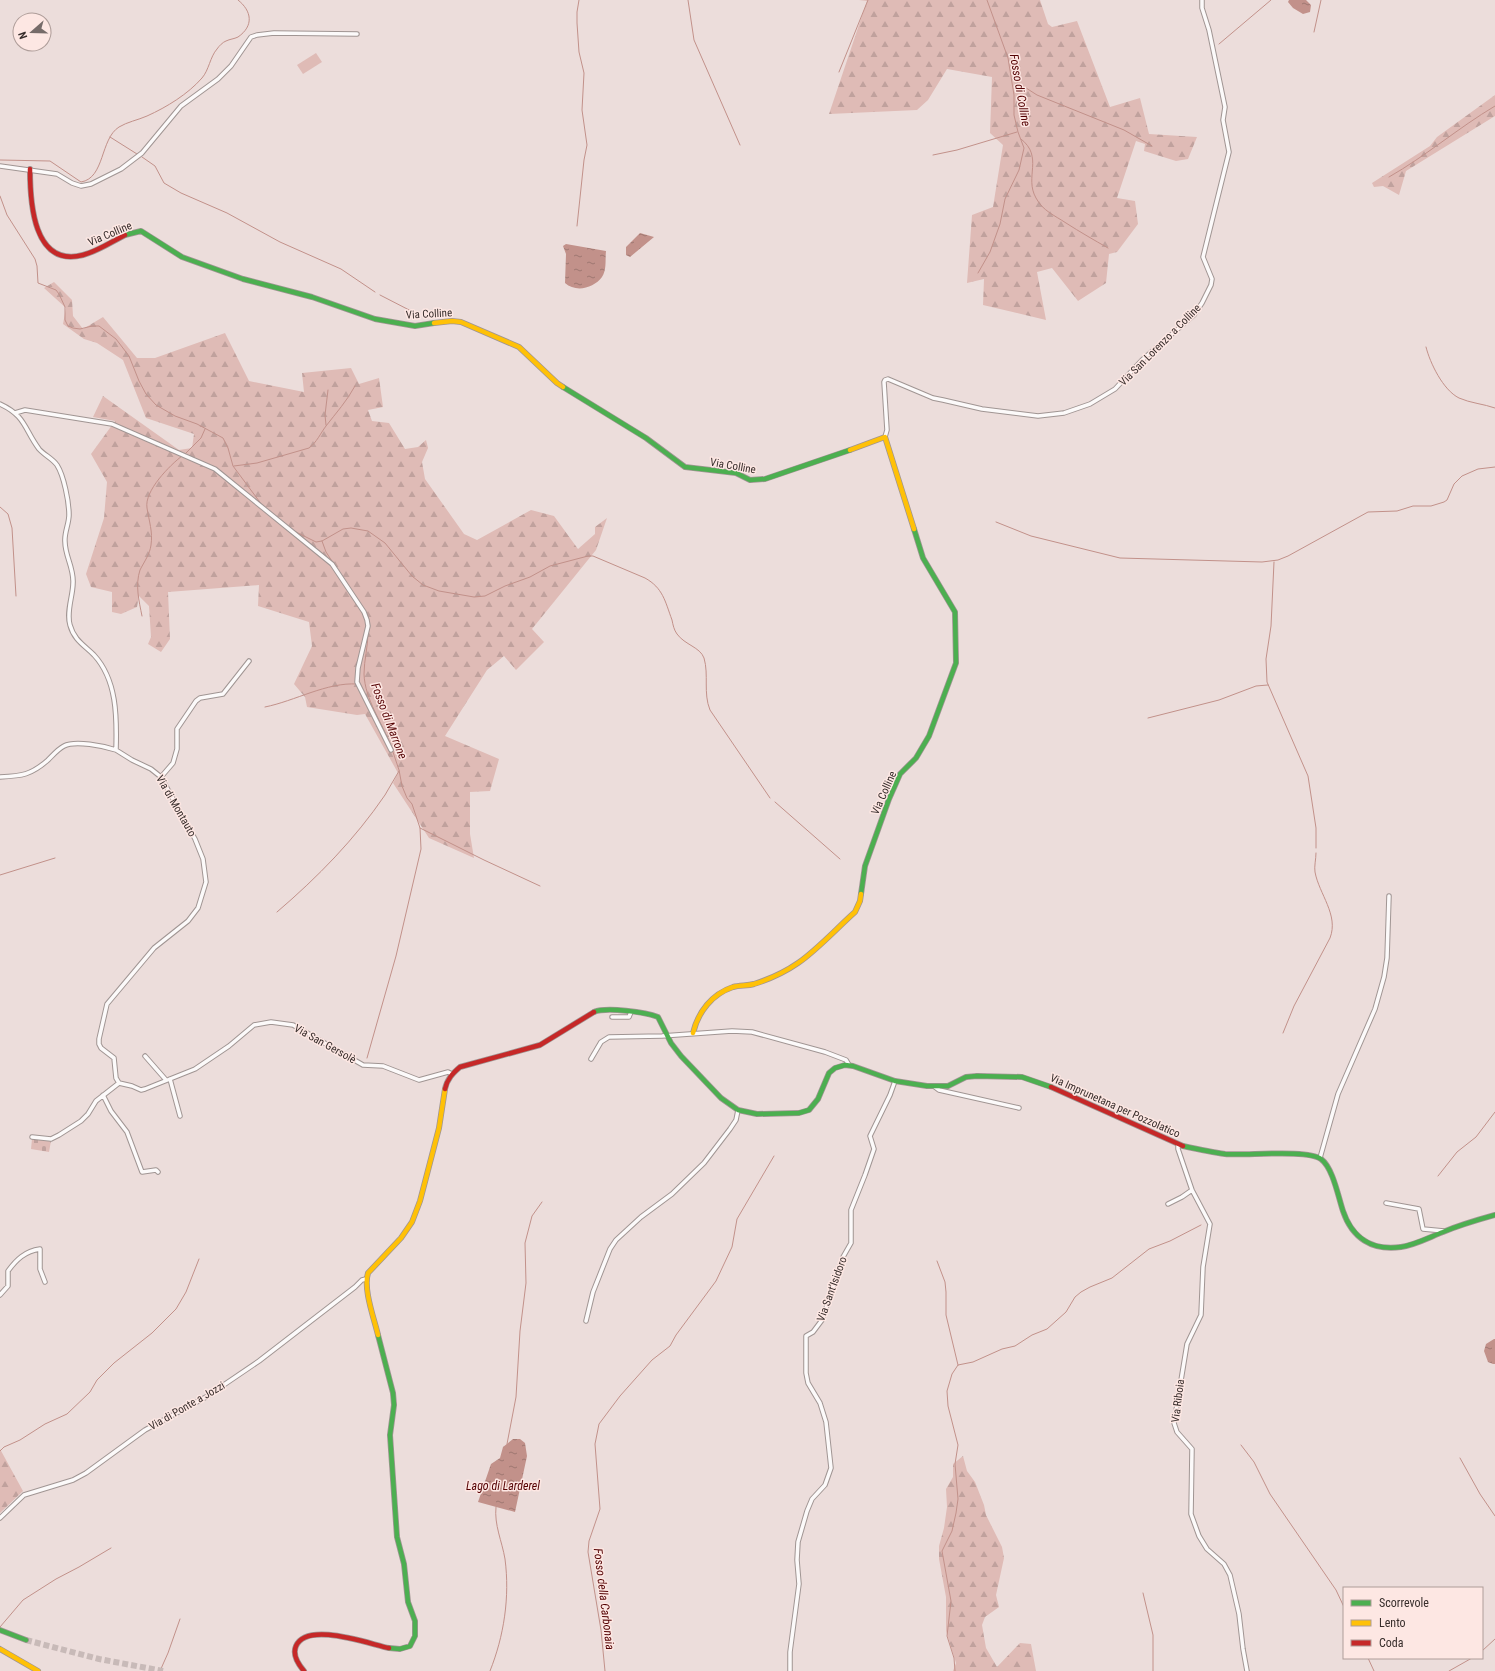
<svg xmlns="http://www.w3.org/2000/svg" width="1495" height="1671" viewBox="0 0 1495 1671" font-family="'Roboto Condensed',sans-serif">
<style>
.forest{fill:url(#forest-firs)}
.cemetery{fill:url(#cemetery-stones)}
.pitch{fill:#dfbbb6}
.water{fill:url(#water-ripples)}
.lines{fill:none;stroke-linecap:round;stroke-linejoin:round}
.stream{stroke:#c2918a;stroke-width:1}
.highway-tunnel{stroke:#c8bab8;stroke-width:6;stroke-dasharray:6 3;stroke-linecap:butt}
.street-casing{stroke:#a09593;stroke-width:5.5}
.fast-casing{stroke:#a09593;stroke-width:6}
.slow-casing{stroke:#a09593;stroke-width:6}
.jam-casing{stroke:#a09593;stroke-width:6}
.street{stroke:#fcfafa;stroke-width:3.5}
.fast{stroke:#4caf50;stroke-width:4.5}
.slow{stroke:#ffc107;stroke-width:4.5}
.jam{stroke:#c62828;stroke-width:4.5}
.labels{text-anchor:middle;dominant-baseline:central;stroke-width:3;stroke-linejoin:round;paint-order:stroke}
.street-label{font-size:11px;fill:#372d2b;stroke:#fde7e3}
.water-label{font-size:12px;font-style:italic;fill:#540203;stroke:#fde7e3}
</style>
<defs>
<pattern id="forest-firs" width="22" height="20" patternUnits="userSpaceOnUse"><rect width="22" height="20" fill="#dfbbb6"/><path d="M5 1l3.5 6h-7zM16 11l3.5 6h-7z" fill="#c0a19d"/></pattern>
<pattern id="cemetery-stones" width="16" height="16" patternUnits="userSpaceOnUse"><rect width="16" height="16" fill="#dfbbb6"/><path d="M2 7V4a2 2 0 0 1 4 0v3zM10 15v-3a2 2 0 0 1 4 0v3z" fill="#c0a19d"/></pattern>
<pattern id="water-ripples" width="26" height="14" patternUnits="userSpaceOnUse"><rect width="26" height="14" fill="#c2918a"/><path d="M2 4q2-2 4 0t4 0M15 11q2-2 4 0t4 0" fill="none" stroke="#9e7771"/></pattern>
</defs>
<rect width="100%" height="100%" fill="#ecdddb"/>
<!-- forest -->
<path class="forest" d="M859,0H1040L1048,24L1052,27L1077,21L1110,107L1140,98L1149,134L1197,137L1188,159L1176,161L1144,151L1145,144L1136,141L1117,198L1135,201L1138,224L1117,252L1109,254L1106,283L1078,301L1052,268L1037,272L1046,320L983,305L984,279L967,283L972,215L993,207L1003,145L990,133L992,77L947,69L928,100L917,110L829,114L867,1Z
M1495,95V116L1406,171L1399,195L1383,186L1374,187L1372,183L1430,146L1437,137Z
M54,282L72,300L73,316L83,329L103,317L137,358H155L225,333L249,381L304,392L302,373L351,368L359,384L379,378L383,407L368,410L372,421L389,423L405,449L418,447L426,440L428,448L422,462L425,479L464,534L477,540L531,510L554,516L578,549L595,534V527L607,518L596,550L532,629L544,642L516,670L504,656L487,670L445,736L499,759L490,791L470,792V834L474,858L429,838L393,783L398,773L365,714L357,715L307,707L305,697L294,684L312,646L309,622L258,606L259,585L168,592L170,639L161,652L148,644L151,637L149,606L139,596L137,607L121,614L112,612V592L91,587L86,574L104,518L107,482L91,454L115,421L93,417L103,396L179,450L192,448L194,434L146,418L123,360L97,343L84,339L63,324L66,308L44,288Z
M0,1449L23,1491L0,1513Z
M963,1456L967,1471L975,1482L984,1505L986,1515L1002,1547L1004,1558L996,1595L999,1607L985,1617L982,1625L986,1648L997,1667L1020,1643L1031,1644L1036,1671H953L956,1663L946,1631V1597L939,1559V1546L944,1528L947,1507L946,1489L953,1477V1464Z"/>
<!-- cemetery -->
<path class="cemetery" d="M32,1139L51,1141L49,1152L31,1149Z"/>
<!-- pitch -->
<path class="pitch" d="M316,53L322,62L303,74L297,65Z"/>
<!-- water -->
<path class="water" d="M1289,0H1306L1311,5L1310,12L1303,14L1293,8L1288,2Z
M640,233L654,237L630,257L626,255V247Z
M566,244L606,251C605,259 607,270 602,277C594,288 576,293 565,283L566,254L563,246Z
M1494,1339H1495V1364H1493L1488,1362L1484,1351L1486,1344Z
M513,1439H520L525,1443L527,1456L515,1512L478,1502L491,1464L500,1458L503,1447Z"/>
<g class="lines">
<!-- stream -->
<path class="stream" d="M688,0L694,40L740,145
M1314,32L1321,0
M1219,44L1271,0
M839,72L868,0
M1012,79L1037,95L1124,130L1152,146
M110,137L137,154
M1021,139C1044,157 1024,177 1036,198C1043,211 1054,215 1066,223C1080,232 1094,240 1108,248
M933,155L957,150L1017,132
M142,157L155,166L164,183L181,193L227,213L280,242L341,269L375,292
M0,160L50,161L81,182C105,178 100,139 119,127C127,122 138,120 147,116C167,107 188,94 202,78C209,70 210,57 217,49C219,46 223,42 226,41C230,39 234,39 238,37C254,26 252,11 238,0
M1389,177C1426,156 1458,128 1495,106
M0,196L7,215L35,259L37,266L38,283L56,290L59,294L65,307V320L68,326L73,328L80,329L92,326H99L116,339L129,356L139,381L146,394L156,405L175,416L197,424L223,438L228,448L233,466L262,505
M577,226L584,160L587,145L582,110L584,73L579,52L577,23V12L579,0
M978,273L990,252L1000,224L1005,199L1019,170L1024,148L1018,132L1014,115V95L1008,58L987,0
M380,295L415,313
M1426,347C1430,363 1443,390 1459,398C1470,403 1484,404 1495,408
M326,425L325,415L328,390
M185,454L201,438L205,429
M234,466L257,463L309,448C317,442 320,434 326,426C336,413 347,401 355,386
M0,507L8,514L12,528L16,596
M996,522L1031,536L1120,558L1262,562L1278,560L1288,556L1368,512L1397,511L1413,506H1431L1444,502L1447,500L1454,484L1462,476L1478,469L1495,467
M294,531L316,542L322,541L343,529L351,528L368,531L385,543L412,576L423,585L439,591L474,597L485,596L505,586L530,577L550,566L588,556H593L645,578C663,588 665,601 672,620C673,625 674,630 677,634C685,645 700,647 704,658C709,675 703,693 710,710L770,798
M322,541L326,552L351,590
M1274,562L1271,626L1266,659L1267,682L1308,776L1316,828V848
M142,616C139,601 135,585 140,570C144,562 150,554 151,545C153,532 149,521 147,508C144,491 170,465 182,456
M368,633C368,647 364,660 364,674C365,700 382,722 391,746
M265,707C295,701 327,682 357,684
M1148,718L1219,700L1256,686L1268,685
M775,802L840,859
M420,828L484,860L540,886
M0,875L55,858
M277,912C318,877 355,839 385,795C390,787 394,779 399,771
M1283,1033L1294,1006L1330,938C1339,915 1319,894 1315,872C1314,867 1316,859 1316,853
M367,1058L396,956L421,849L420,828L412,804L407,798L402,786L399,770L392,749
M1438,1176L1457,1152L1476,1137L1495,1112
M937,1261L945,1282L946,1292V1315L958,1365
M507,1444L516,1397L520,1331L526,1283L525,1243L532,1216L542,1202
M1241,1445L1254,1462L1270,1494L1336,1590L1344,1607
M0,1451L4,1447L20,1440L45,1424L67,1414L90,1392L97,1380L114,1363L152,1333L176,1309L186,1292L199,1259
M1460,1458L1480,1494L1495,1516
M1143,1593L1153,1635V1671
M0,1627L23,1600L56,1579L79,1567L111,1548
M1482,1651L1495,1639
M1368,1658L1374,1671
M160,1671L168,1653L180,1619
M490,1671C504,1636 510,1597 505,1559C502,1541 494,1525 496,1507
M605,1671L601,1630L588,1552L589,1541L600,1509L595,1444L599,1424L620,1396L652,1360L670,1346L676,1335L716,1281L732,1247L737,1219L774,1156
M955,1671L954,1658L947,1636L951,1601L942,1551L952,1531L956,1513L958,1499L955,1464L958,1445L948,1406L947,1391L952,1374L958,1365L973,1362L1002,1349L1015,1346L1032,1335L1047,1329L1066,1312L1075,1297L1081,1292L1090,1287L1112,1278L1149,1249L1170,1241L1201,1225
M1449,1671L1472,1658"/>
<!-- highway-tunnel -->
<path class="highway-tunnel" d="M26,1640L99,1659L163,1671"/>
<defs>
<path id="street" d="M0,166L57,174L72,183L81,186L91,184L121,169L142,153L181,106L218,79L231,66L251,37L257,35L274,33L357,34
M0,404C26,416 24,429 39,449C44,455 52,458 57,465C64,476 69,502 69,515C69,524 64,533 65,542C65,556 74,568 73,583C73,596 66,612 70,625C74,640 84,645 94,655C117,680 117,717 116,750L132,760L151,769L161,777L195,839L203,859L206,882L198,908L188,921L154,948L107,1004L99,1039V1044L101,1048L114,1058L116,1078L119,1083
M15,413L25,410L112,424L215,469L332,564L364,612L367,620L368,626L358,668L357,682L391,750
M885,437L887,430L884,382L885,380L888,379L933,398L943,400L982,409L1038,416L1064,413L1090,404L1115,389L1142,360L1194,315L1202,303L1211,285L1212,279L1203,257L1229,152L1223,120L1225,107L1209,30L1202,8V0
M0,777C22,776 31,775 48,760C53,755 58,749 64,746C75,740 104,746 116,750
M161,777L173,763L177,749V729L196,701L200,698L223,694L249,661
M612,1017H629L631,1012
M145,1056L166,1080
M591,1059L601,1042L609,1037L662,1036L732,1031L752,1032L825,1052L846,1060L849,1065
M170,1079L180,1116
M119,1083L132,1086L141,1090L145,1089L195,1069L229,1046L254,1025L271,1022L293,1025L363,1065L383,1066L419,1080L448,1072L452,1074
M935,1087L939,1090L1019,1108
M103,1095L111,1111L127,1132L142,1172L156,1170L158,1172
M32,1137L51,1139L59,1135L81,1121L88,1114L96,1101L119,1083
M1178,1145V1149L1192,1190L1210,1224L1203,1267L1201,1315L1187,1344L1174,1423L1177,1432L1192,1449L1191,1514L1199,1536L1207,1549L1224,1564L1230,1575L1239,1614L1243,1649L1247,1671
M1320,1158L1338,1094L1375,1009L1384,977L1387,958L1389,896
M1386,1203L1419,1209L1423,1229L1444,1231
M1168,1204L1182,1197L1192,1190
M0,1295L8,1286V1271C16,1260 25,1251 40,1249V1269L45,1282
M586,1321L593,1292L610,1249L616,1240L641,1217L672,1194L704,1163L730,1129L736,1120L738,1110
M0,1518L24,1495L73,1480L86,1473L145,1430L206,1397L259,1361L355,1287L362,1280L366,1279
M790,1671V1652L799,1584L797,1560L798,1542L807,1511L812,1499L825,1485L831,1468L826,1422L820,1403L808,1383L806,1373V1336L813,1332L822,1320L843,1257L851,1243V1210L865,1175L874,1149L870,1136L890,1095L895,1081"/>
<path id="fast" d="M125,235L141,231L182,257L243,279L312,297L375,319L415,326L434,323
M563,387L646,438L685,467L736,473L750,480L765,479L850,450
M861,894L865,866L889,799L900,774L916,758L929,736L956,663L955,612L923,558L914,529
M594,1012C606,1007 646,1012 658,1017L671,1043L681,1056L721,1098L738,1110L757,1114L799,1113L809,1110L818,1099L829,1073L835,1068L845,1065L853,1066L895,1081L927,1086H948L966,1077L977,1076L1022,1077L1051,1087
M1183,1146C1197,1149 1211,1152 1225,1154C1244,1156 1307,1149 1321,1159C1333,1168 1338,1196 1343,1211C1352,1238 1372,1251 1401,1247C1415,1245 1430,1237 1443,1232C1460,1225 1477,1220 1495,1215
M378,1335L393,1393L394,1405L390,1435L397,1537L404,1564L408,1602L415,1621V1636L410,1646L400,1649L389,1648
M0,1630L26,1640"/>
<path id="slow" d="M434,323L452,321L461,322L519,347L557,383L563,387
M850,450L885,437L914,529
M693,1033C698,1012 712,994 733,987C740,985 747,986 754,984C770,979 785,972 798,963C817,950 838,927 855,912L860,901L861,894
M378,1335C374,1318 363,1289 368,1273L401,1238L412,1222L420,1201L439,1128L445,1089
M0,1649L38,1671"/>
<path id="jam" d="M30,169C30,202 33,268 83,255C98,251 111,242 125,235
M1051,1087L1183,1146
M445,1089C447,1079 453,1073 460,1067L540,1045L594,1012
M304,1671C298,1664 292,1655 296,1646C307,1621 369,1644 389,1648"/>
</defs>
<!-- street casing -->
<use href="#street" class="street-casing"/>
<!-- fast casing -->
<use href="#fast" class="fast-casing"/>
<!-- slow casing -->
<use href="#slow" class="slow-casing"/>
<!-- jam casing -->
<use href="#jam" class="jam-casing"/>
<!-- street -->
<use href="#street" class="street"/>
<!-- fast -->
<use href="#fast" class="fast"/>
<!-- slow -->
<use href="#slow" class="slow"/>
<!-- jam -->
<use href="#jam" class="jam"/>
</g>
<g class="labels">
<!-- street labels -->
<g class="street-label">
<text transform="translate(110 234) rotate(-23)">Via Colline</text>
<text transform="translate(429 314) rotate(-3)">Via Colline</text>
<text transform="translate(1160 345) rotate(-45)">Via San Lorenzo a Colline</text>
<text transform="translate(733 466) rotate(10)">Via Colline</text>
<text transform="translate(884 793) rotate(-66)">Via Colline</text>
<text transform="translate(176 806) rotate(60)">Via di Montauto</text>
<text transform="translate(325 1044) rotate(29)">Via San Gersolè</text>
<text transform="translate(1115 1106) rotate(24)">Via Imprunetana per Pozzolatico</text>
<text transform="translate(832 1289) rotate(-70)">Via Sant'Isidoro</text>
<text transform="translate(1178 1401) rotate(-83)">Via Riboia</text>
<text transform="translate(187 1406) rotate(-30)">Via di Ponte a Jozzi</text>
</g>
<!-- water labels -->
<g class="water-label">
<text transform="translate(1020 90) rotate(80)">Fosso di Colline</text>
<text transform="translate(389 721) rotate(69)">Fosso di Marrone</text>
<text x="503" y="1486">Lago di Larderel</text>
<text transform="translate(604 1599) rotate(83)">Fosso della Carbonaia</text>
</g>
</g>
<!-- legend -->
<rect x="1343" y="1587" width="140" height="72" fill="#fde7e3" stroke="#ae9d99"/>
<rect x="1351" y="1600" width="20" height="6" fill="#4caf50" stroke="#ae9d99"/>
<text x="1379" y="1607" font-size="12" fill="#372d2b">Scorrevole</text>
<rect x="1351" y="1620" width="20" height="6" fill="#ffc107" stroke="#ae9d99"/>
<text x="1379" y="1627" font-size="12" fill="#372d2b">Lento</text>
<rect x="1351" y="1640" width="20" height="6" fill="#c62828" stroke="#ae9d99"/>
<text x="1379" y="1647" font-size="12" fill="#372d2b">Coda</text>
<!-- north arrow -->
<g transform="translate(32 32) rotate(250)"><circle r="19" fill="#fde7e3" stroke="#ae9d99"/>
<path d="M0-3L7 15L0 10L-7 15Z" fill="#766b69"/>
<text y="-6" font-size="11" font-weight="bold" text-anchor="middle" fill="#372d2b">N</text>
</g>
</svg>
